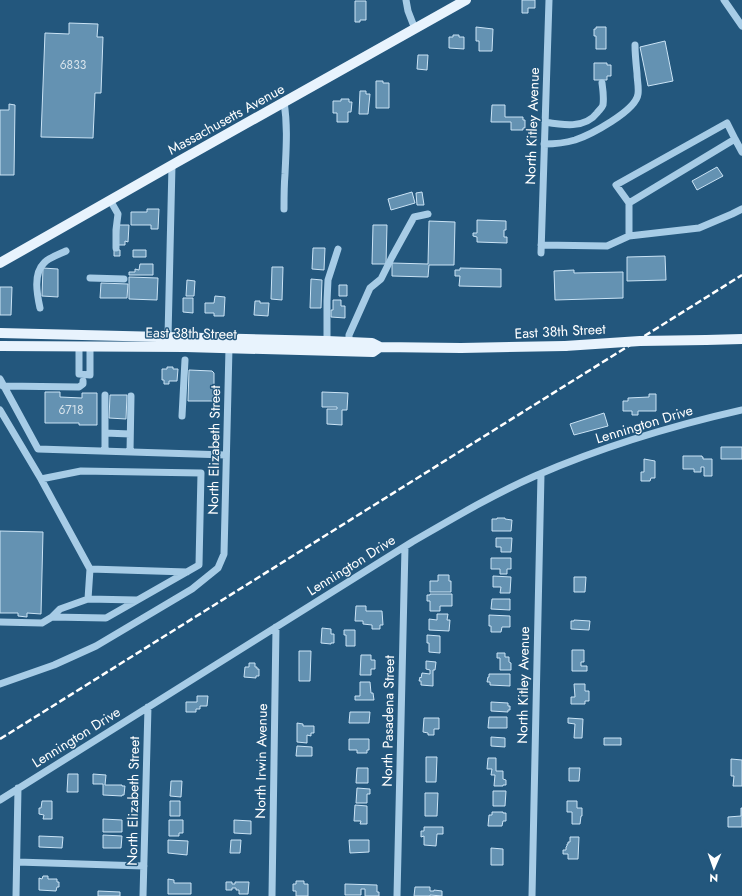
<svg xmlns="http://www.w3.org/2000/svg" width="742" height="896" viewBox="0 0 742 896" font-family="Jost,sans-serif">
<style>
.building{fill:#6492b2;stroke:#cae3f5}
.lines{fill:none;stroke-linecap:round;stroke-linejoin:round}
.minor{stroke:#a7cce6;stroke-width:7}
.major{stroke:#e8f3fd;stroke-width:10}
.rail{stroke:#fff;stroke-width:2.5;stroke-dasharray:7 3;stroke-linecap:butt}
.major-bridge{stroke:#e8f3fd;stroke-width:10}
.labels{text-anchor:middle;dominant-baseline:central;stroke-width:3;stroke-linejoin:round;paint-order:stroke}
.number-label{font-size:12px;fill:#d8e4ec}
.street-label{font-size:14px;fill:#fff;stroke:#23577d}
</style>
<rect width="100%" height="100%" fill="#23577d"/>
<!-- building -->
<path class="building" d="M522,0H535V8H528V13H522Z
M355,1H366V20H360V22H355Z
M69,23L98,24L97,37H103L101,93H95L93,138L41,137L45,33L69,34Z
M476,27L493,29L492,51H479V41H476Z
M596,27H606V49H596V36H594V29H596Z
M453,35H459V37H464V49L449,48V37H453Z
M665,41L673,81L648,86L640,47Z
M418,55H428L427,70L417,69Z
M594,63H607V65H611V76H607V80H594Z
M376,81H383V83H389V108H376Z
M360,91H366V94H370L368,114H359Z
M341,99H349V102H352L351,112H348V122H337V113H333V101H341Z
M9,104L15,105L14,175H0V110H9Z
M492,105H505V117H523V120H525V128H523V130H511V122H491Z
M717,167L723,176L697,190L692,181Z
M412,192L415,203L391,210L388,199Z
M422,192L424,205H417L416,193Z
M147,209H159L158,229H151V225H131V212H147Z
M477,220L506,221V230H504V237H507V243L477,242V237L473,236V233H477Z
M429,221L455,222L454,265H429L428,277L392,276V263L428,264Z
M119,225H129L128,242L125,241V245H118Z
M373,225H387L386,264H372Z
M313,248H325L324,270L312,269Z
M114,249L120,250V256H114Z
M133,250H146V257H133Z
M665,256L666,280L627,281V257Z
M140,264H153V275H129V272H135V269L139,270Z
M272,267H283L282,300L271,299Z
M43,268L58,269V297L42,296Z
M460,268L501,269V287L459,286L460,276H455V270H460Z
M574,270V273L623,272V298L555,300L554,271Z
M129,277L158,278L157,300L129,299Z
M311,279L322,280L321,308H310Z
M187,280L195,281L194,296H186Z
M101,283L128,284L127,298H100Z
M339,285H347V296H339Z
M0,287H12L11,315H0Z
M215,296L225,297L224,316H214V313H205V303H214Z
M183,298H193V313L183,312Z
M333,300H341V306H345V318L331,317V310H333Z
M255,301H260V303H269L268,316L254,315Z
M167,367H173V369H178L177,381H169V384H164V380H162V369H167Z
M189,370L212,371L214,373V401H188Z
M45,392H60V397L82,398V393H97V425H79V423H45Z
M322,392L348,393L347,410H342V425L327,424V409H337V407H322Z
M649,394H656V411H638V415H632V411H623V401H628V398L649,397Z
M110,395H127L126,419L109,418Z
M604,413L608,426L574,435L570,424Z
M721,447H742V459H721Z
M683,456H702V457H703V459H712V476H704V467H701V472H694V469H683Z
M644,459L655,461V478H651L650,481H641V472H644Z
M497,518H505V519L512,520L511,531H492V519H497Z
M0,531L43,532L41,614L27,613V617L18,616V613H0Z
M496,538H512L511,552H501V547H496Z
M491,558H511V569H507V574H500V569H491Z
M438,575H449V581H451V592H430V581H438Z
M493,576L511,577L510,593H500L501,587H493Z
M574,577H586L585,592H574Z
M430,594H452V606H440V611H430V601H427V595H430Z
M492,599H510V610L491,609Z
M356,606H366V611H382L383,625H380V629H372V625L363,624V621H355Z
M437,614H448L447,620H450L449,631L429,630V619L437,620Z
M489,615L510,616V627H502L501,632H491V626H489Z
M574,620L590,621L589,630L571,629V621H574Z
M322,628L331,629V634H334V643H331V644L321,643Z
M344,630H355V646H346V635H344Z
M427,635L440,636V653L429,652V643H427Z
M572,650H584V662H581V666H587V671H572Z
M299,651H311L310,681H299Z
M497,653H505V657H509V662L511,663V670H500V658H497Z
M361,655H371V660H375V669H371V675H360Z
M426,661L436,662L435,670H433V686L421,685V681H419L420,677L421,678L422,673L430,674V670L426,669Z
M249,663H255V667H257V669H259V676H256V678L244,677L245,667H249Z
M489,674H510V686L490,685V682H487L488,677H489Z
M360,682H370L371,693H373L374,700H355V696H360Z
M574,684H585V691H589V701H585V704H571V697H575Z
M197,696H208L207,706H200V709H196V712H186V702H197Z
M491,702L508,703V706H510V710H508V712L491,711Z
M350,712H370L369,723H349Z
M489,717H507V728H488Z
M424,718H439V729H434V735H428V733L423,732Z
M568,718L583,719L582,738H574L575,724L568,723Z
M297,723L303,724V726H314V733H311V736L307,735V743L297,742Z
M491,737L505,738V747L491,746Z
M604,738H621V745H604Z
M349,739H369V750H367V753H357V750H349Z
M297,746L312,747V756H296Z
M426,757H437L436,782H426Z
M488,758H496V771H503V779L506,780V785H503V786H494L495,775H491L492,769H487Z
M731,759L742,760V786H733L734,776H731Z
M357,768H368V783H356Z
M569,768H580L579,781H569Z
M68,774H78V792H67Z
M93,774L106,775L105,785H122V786H125L124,795H122V796L103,795V784H93Z
M171,781H182L181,797L170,796Z
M357,788L370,789V794H367V803H356Z
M493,791H506L505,806H493Z
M425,793H438L437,816H425Z
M42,801H52V819H43L44,815L39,814V808H41Z
M170,801H180V816H170Z
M567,801H577V808H582V816H581L580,824H572V812H567Z
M355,805L367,806V824H360L361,821H354Z
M741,808H742V827H728V817L741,816Z
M492,812H503V813H506V821H503L502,826H488L489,815H492Z
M103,819L122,820V832H103Z
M169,820H183V833H179V836H169Z
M234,820L251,821V834L234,833Z
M424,827H443V834H437L436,846L424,845V836L421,837V831H424Z
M103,835L122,836L121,848H103Z
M39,836L63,837L62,848L39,847Z
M570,837H579L578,859H568V854H563V850H566V847L567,846V844H568V842H570Z
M168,840L188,841L187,855L168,853Z
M231,840H241L240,853H230Z
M349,840H369V852L350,853Z
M491,848L503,849V865H491Z
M43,876H48V879H57V882H59V887H57L56,891L39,890V878L42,879Z
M168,879L174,880V883H191V894H168Z
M296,881H304V884H308V896H296V891H293V884H296Z
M226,882H232V884H235V882H249L248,894H239V890H236V888H232V890H226Z
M345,884L377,885V892H379V896H365V889H361V895H345Z
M415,887H430V891H434V890L442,891V896L430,895V896H414Z
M98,891L120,892V896H98Z"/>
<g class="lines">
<!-- minor -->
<path class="minor" d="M406,0L408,11L415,29
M724,0L742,26
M284,102C288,127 286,150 285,174C284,186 284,197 284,209
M545,122C562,125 585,129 597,113C599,110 602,108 603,105C604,98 603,90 602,83
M544,144C554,144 565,143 575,140C590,135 636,111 638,94C639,87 637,80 637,73C636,63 635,54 635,45
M110,200L118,214L116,230V248
M629,203L616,185L727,123L735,139
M629,236V203L735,139L742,152
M541,245L607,246L629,236L699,228L732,214L742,209
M541,253L549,0
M90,278L124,279
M40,308C37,294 33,274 44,263C48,258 60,254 66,251
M168,337L172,165
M327,341V301L328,280L338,249
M349,342V335L370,288L381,279L392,257L414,217L428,214
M79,346V374L90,375V346
M0,379L38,449L226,455
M3,386L79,387L83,384V381
M0,410L41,479L81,471L201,473L199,565L106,618L52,617L42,623L0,622
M182,416L185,360
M105,433L130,434
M105,451V395
M130,452L131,396
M41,479L90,569
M88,599L136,600
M52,617L60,609L88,599L90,569L187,572
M0,684L54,665L96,646L192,589L218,568L224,554L229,348
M0,800L412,542C452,519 492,495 535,476C602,447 671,426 742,410
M17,862L144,866
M16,896L18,788
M143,896L148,707
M272,896L276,627
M397,896L405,547
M532,896L541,474"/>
<!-- major -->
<path class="major" d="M0,263L172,165L466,0
M0,333L327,341L372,343L380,347L461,348L565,346
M706,340L742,339
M0,346L185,347L373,352L380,347"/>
<!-- rail -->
<path class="rail" d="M0,739L742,275"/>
<!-- major-bridge -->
<path class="major-bridge" d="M565,346L640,341L706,340"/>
</g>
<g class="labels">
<!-- number labels -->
<g class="number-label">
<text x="73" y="65">6833</text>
<text x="71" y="410">6718</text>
</g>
<!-- street labels -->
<g class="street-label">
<text transform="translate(226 119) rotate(-29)">Massachusetts Avenue</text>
<text transform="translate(532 126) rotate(-88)">North Kitley Avenue</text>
<text transform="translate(560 331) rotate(-3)">East 38th Street</text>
<text transform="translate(191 333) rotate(1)">East 38th Street</text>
<text transform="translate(644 424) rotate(-17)">Lennington Drive</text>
<text transform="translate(214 450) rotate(-89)">North Elizabeth Street</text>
<text transform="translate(351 565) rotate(-32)">Lennington Drive</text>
<text transform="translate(523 685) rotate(-89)">North Kitley Avenue</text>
<text transform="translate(388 721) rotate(-89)">North Pasadena Street</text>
<text transform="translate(76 737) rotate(-32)">Lennington Drive</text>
<text transform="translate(261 761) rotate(-89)">North Irwin Avenue</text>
<text transform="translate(133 801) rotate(-89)">North Elizabeth Street</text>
</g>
</g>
<!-- north arrow -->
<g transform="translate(714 868) rotate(182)" stroke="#23577d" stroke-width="3" paint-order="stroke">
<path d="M0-3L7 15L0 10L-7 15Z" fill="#ffffff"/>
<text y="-6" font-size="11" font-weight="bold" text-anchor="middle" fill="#ffffff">N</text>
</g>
</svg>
